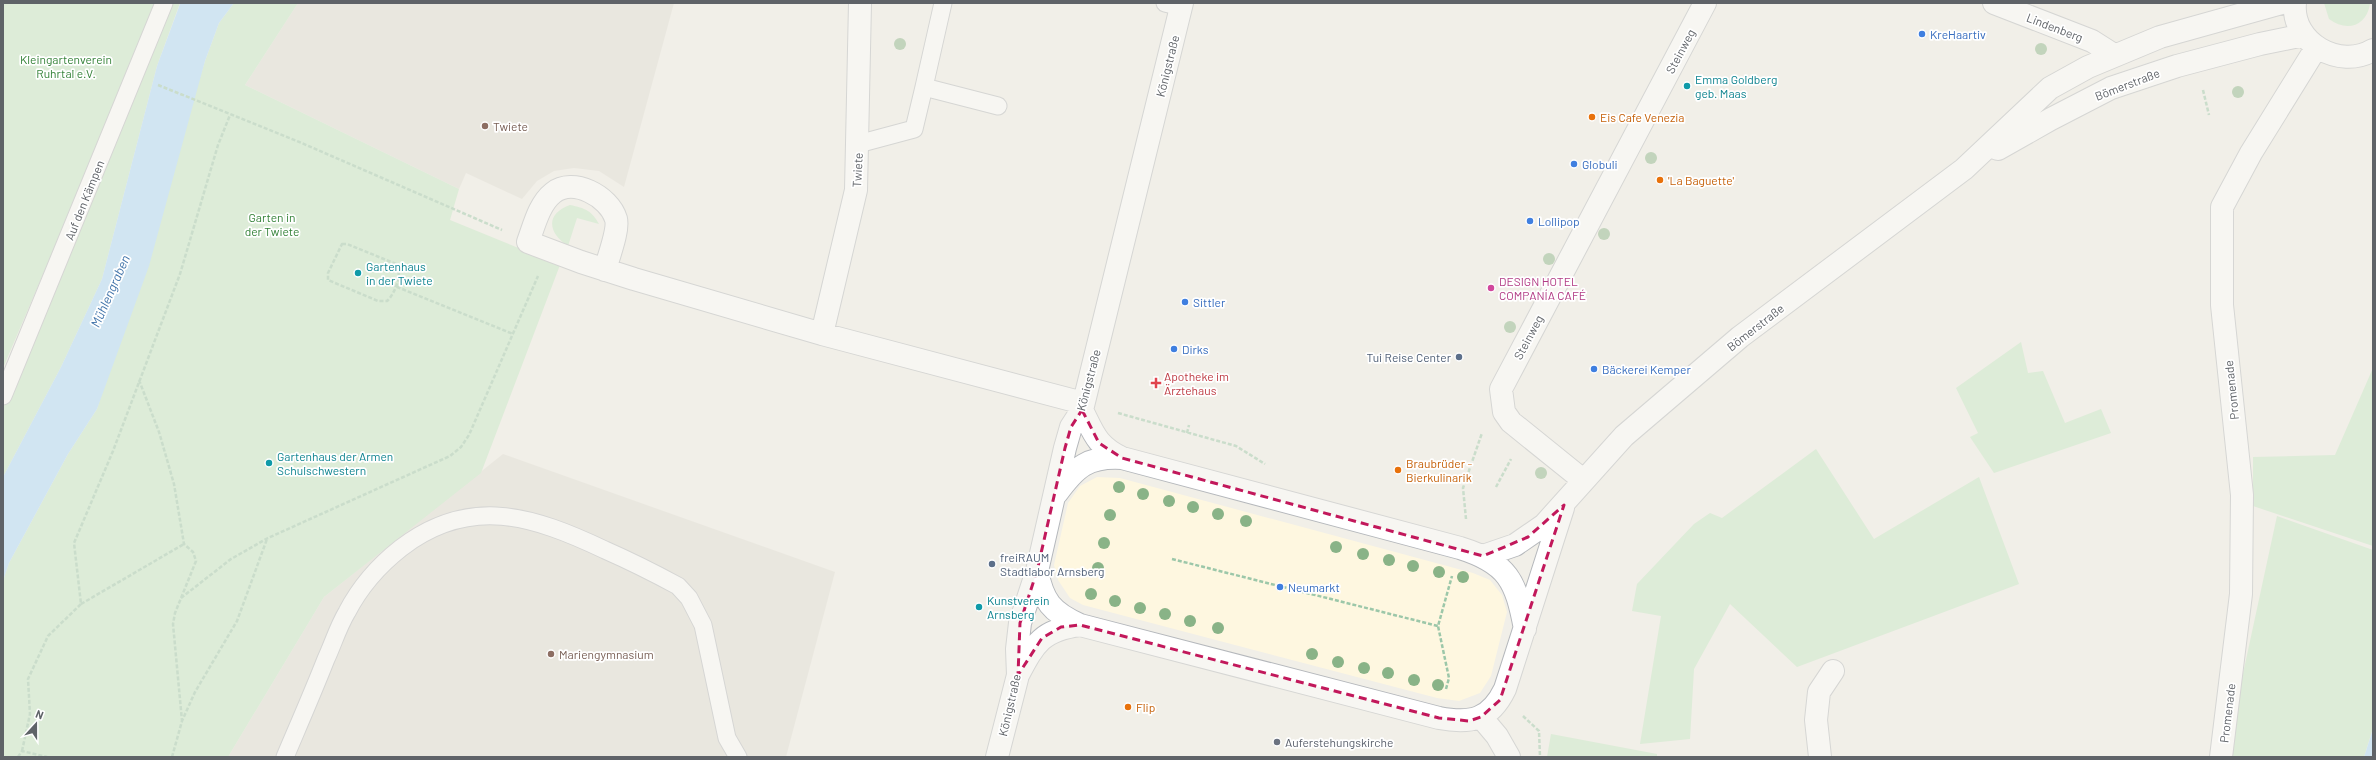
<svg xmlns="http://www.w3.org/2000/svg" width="2376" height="760" viewBox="0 0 2376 760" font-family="Barlow,sans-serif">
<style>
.commercial{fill:#fef7e0}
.education{fill:#e1ded6}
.green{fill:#c5e8c5}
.water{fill:#aadaff}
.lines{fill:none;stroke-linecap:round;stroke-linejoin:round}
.lane-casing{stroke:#b5b8bc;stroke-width:19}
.street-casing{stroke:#b5b8bc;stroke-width:24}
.path{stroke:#9cc7a9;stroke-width:2.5;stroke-dasharray:4 2;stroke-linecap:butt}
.lane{stroke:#fff;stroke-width:17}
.street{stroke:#fff;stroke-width:22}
.tree{fill:#89b387}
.marked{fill:none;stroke:#c2185b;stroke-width:3;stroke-dasharray:8 5;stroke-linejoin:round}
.shop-dot{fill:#3f7fe0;stroke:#fff;stroke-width:1.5}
.culture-dot{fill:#0f9aa8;stroke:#fff;stroke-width:1.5}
.food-dot{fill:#e8710a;stroke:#fff;stroke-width:1.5}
.education-dot{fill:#8d6e63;stroke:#fff;stroke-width:1.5}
.hotel-dot{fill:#d1479c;stroke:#fff;stroke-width:1.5}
.service-dot{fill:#5c6f8a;stroke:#fff;stroke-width:1.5}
.health-dot{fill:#e0444e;stroke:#fff;stroke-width:1.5}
.worship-dot{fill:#6b7280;stroke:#fff;stroke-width:1.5}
.labels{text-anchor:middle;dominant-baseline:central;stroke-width:3.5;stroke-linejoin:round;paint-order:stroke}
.street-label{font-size:12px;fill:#5f6368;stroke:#fff}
.shop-label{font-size:12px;fill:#366cbe;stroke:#fff;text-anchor:start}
.park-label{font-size:12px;fill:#348238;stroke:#fff}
.culture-label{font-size:12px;fill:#0d838f;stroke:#fff;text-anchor:start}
.food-label{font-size:12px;fill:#c56008;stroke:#fff;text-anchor:start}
.education-label{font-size:12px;fill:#785e54;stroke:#fff;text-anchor:start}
.hotel-label{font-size:12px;fill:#b23c85;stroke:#fff;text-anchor:start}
.service-label{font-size:12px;fill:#4e5e75;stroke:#fff;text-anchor:end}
.health-label{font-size:12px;fill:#be3a42;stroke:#fff;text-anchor:start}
.worship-label{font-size:12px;fill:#5b616d;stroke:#fff;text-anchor:start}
.water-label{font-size:13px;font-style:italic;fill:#4174aa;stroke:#fff}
</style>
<rect width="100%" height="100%" fill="#f1efe8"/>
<!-- commercial -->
<path class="commercial" d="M1097,477L1120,478L1473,573L1490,580L1502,595L1507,612L1491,676L1480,693L1459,701L1437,698L1083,605L1070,598L1058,580L1054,565L1068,503L1080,486Z"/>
<!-- education -->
<path class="education" d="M298,3H674L624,187L599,171L574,168L554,171L537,181L522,199L466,173L459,189L245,85Z
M503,454L835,572L786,757H228L324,597Z"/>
<!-- green -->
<path class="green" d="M3,3H159L3,368Z
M169,3H180L157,66L102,279L61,367L3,477V404Z
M234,3H298L245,85L459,189L450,220L560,265L481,473L324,597L228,757H3V581L9,563L68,454L97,409L205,61L219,23Z
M2324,3H2370V4C2366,27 2346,32 2329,19Z
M570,205C585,208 592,211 599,224L577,218L568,246C548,233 545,214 570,205Z
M2021,342L2028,373L2043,371L2065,423L2101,409L2111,433L1994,473L1970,437L1978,433L1956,388Z
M2373,368V546L2253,506V457L2335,455Z
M1816,449L1874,539L1979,477L2019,584L1797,667L1730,604L1694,669L1690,739L1640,744L1661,616L1632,611L1637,584L1694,524L1710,513L1722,518Z
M2277,516L2373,550V728L2364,757H2225Z
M1551,734L1657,754V757H1547Z"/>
<!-- water -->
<path class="water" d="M234,3L219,23L205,61L149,266L97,409L68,454L9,563L3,581V477L61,367L102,279L157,66L180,4Z
M2373,729V757H2364Z"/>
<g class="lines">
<defs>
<path id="lane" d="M943,3L924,87L998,106
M1165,3L1181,7
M858,144L914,129L924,87
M3,396L164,3
M285,757C299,724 313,692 326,659C333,644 338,627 347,612C360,587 378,566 401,548C470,495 533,516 605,550C630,561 654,573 678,586L689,598L703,625L727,738L738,757"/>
<path id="street" d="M1994,3L2092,41L2114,55
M2295,3C2291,43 2340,70 2373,50
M1998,149L2051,119L2111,88L2177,66L2260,44L2304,35
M605,270C608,258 619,230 616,219C609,196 573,177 553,193C539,204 534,226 528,242L581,262L634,279L822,334L1083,403
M822,334L856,190L860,3
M1082,410C1094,434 1097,446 1122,458
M1583,480L1511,422L1504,412L1501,389L1705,3
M1057,493C1076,467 1088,456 1122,458L1460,548C1508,563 1516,581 1525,629
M1483,556L1515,545L1544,525L1624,436L1740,337L1964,169L2050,88L2088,67L2160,37L2282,3
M1037,571C1043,601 1051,612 1080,625L1439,718C1471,724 1490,720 1505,689L1563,508
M1018,675C1035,643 1042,630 1080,625
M1481,717L1497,736L1509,757
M997,757L1018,675L1017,649L1020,623L1037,571L1065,448L1071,427L1082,410L1182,3
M1820,757L1816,720L1819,692L1833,671
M2221,757L2241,594L2242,495L2222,305V207L2251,153L2316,48"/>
</defs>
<!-- lane casing -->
<use href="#lane" class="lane-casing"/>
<!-- street casing -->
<use href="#street" class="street-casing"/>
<!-- path -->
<path class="path" d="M158,85L297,141L502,230
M2203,90L2209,115
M342,244H347L396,264C403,273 395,294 387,301H378L328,280V273Z
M380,280L513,334
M139,380L159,432L174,484L184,544L193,552L196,561L175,613L173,624L182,721
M1118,413L1236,446L1265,464
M1187,433L1189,425
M1496,487L1511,459
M1466,519L1463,488L1482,433
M1172,559L1438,626
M181,598L231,559L268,538L450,456L461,447L469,435L538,276
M81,604L184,544
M1446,689L1449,678L1438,626L1452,576
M1523,716L1539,731L1540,757
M22,751L30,714L28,679L48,636L81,604L74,543L113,451L180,274L218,145L230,115
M18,757L22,751L47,757
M172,757L182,721L195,692L237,621L267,539"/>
<!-- lane -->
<use href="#lane" class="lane"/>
<!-- street -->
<use href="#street" class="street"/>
</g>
<!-- trees -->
<g class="tree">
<circle cx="900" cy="44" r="6"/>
<circle cx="2041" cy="49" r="6"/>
<circle cx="2238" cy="92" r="6"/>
<circle cx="1651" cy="158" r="6"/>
<circle cx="1604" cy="234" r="6"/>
<circle cx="1549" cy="259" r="6"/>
<circle cx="1510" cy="327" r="6"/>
<circle cx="1541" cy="473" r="6"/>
<circle cx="1119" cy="487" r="6"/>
<circle cx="1143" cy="494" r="6"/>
<circle cx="1169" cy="501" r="6"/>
<circle cx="1193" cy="507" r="6"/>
<circle cx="1218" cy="514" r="6"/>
<circle cx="1110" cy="515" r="6"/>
<circle cx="1246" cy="521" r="6"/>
<circle cx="1104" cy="543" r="6"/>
<circle cx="1336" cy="547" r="6"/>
<circle cx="1363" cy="554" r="6"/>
<circle cx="1389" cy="560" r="6"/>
<circle cx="1413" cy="566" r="6"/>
<circle cx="1098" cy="568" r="6"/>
<circle cx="1439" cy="572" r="6"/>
<circle cx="1463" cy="577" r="6"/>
<circle cx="1091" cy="594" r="6"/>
<circle cx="1115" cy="601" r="6"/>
<circle cx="1140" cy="608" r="6"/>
<circle cx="1165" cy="614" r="6"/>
<circle cx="1190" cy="621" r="6"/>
<circle cx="1218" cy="628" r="6"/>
<circle cx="1312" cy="654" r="6"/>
<circle cx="1338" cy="662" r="6"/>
<circle cx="1364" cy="668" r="6"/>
<circle cx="1388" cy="673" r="6"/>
<circle cx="1414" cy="680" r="6"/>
<circle cx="1438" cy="685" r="6"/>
</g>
<!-- marked area -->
<path d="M0 0H2376V760H0ZM1082,410L1099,443L1122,458L1483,556L1528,537L1564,505L1500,700L1481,717L1469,721L1439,718L1080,625L1061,627L1042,638L1018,675L1020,623L1037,571L1065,448L1071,427Z" fill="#f1efe8" fill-opacity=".55" fill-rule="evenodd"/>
<path class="marked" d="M1082,410L1099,443L1122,458L1483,556L1528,537L1564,505L1500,700L1481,717L1469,721L1439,718L1080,625L1061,627L1042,638L1018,675L1020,623L1037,571L1065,448L1071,427Z"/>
<!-- markers -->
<g class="shop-dot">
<circle cx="1922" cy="34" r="4"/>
<circle cx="1574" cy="164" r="4"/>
<circle cx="1530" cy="221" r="4"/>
<circle cx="1185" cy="302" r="4"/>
<circle cx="1174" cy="349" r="4"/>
<circle cx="1594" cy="369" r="4"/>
<circle cx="1280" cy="587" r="4"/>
</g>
<g class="culture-dot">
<circle cx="1687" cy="86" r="4"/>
<circle cx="358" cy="273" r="4"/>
<circle cx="269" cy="463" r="4"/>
<circle cx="979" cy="607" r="4"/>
</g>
<g class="food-dot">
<circle cx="1592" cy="117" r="4"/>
<circle cx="1660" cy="180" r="4"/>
<circle cx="1398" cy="470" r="4"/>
<circle cx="1128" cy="707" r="4"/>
</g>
<g class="education-dot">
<circle cx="485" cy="126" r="4"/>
<circle cx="551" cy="654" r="4"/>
</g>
<circle class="hotel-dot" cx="1491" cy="288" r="4"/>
<g class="service-dot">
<circle cx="1459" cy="357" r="4"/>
<circle cx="992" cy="564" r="4"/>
</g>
<path class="health-dot" d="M1154 377h4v4h4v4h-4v4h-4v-4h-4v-4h4z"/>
<circle class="worship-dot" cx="1277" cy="742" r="4"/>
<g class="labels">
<!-- street labels -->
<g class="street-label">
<text transform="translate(2055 27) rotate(21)">Lindenberg</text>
<text transform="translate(1680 51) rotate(-62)">Steinweg</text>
<text transform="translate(1167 66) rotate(-76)">Königstraße</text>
<text transform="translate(2127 84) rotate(-21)">Bömerstraße</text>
<text transform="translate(857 170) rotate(-87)">Twiete</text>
<text transform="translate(84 200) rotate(-68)">Auf den Kämpen</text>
<text transform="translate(1755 327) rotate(-38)">Bömerstraße</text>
<text transform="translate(1528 337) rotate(-62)">Steinweg</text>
<text transform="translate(1088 380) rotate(-75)">Königstraße</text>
<text transform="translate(2231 390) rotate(-96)">Promenade</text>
<text transform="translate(1009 705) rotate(-77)">Königstraße</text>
<text transform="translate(2227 713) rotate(-83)">Promenade</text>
</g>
<!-- shop labels -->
<g class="shop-label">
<text x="1930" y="34">KreHaartiv</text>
<text x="1582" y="164">Globuli</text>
<text x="1538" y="221">Lollipop</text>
<text x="1193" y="302">Sittler</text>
<text x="1182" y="349">Dirks</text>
<text x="1602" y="369">Bäckerei Kemper</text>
<text x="1288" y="587">Neumarkt</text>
</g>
<!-- park labels -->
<g class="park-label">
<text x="66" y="59">Kleingartenverein<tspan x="66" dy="14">Ruhrtal e.V.</tspan></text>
<text x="272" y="217">Garten in<tspan x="272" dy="14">der Twiete</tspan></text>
</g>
<!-- culture labels -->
<g class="culture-label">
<text x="1695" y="79">Emma Goldberg<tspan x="1695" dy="14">geb. Maas</tspan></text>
<text x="366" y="266">Gartenhaus<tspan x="366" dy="14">in der Twiete</tspan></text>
<text x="277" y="456">Gartenhaus der Armen<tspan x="277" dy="14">Schulschwestern</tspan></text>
<text x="987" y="600">Kunstverein<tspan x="987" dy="14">Arnsberg</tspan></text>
</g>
<!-- food labels -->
<g class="food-label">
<text x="1600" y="117">Eis Cafe Venezia</text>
<text x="1668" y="180">'La Baguette'</text>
<text x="1406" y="463">Braubrüder -<tspan x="1406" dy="14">Bierkulinarik</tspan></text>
<text x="1136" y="707">Flip</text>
</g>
<!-- education labels -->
<g class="education-label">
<text x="493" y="126">Twiete</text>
<text x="559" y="654">Mariengymnasium</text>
</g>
<!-- hotel labels -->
<g class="hotel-label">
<text x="1499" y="281">DESIGN HOTEL<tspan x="1499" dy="14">COMPANÍA CAFÉ</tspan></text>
</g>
<!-- service labels -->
<g class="service-label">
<text x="1451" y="357">Tui Reise Center</text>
<text x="1000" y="557" text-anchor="start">freiRAUM<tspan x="1000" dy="14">Stadtlabor Arnsberg</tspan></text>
</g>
<!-- health labels -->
<g class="health-label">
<text x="1164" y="376">Apotheke im<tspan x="1164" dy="14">Ärztehaus</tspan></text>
</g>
<!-- worship labels -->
<g class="worship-label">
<text x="1285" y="742">Auferstehungskirche</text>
</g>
<!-- water labels -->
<g class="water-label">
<text transform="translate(110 291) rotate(-66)">Mühlengraben</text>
</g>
</g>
<!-- border -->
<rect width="2376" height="760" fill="none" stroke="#5f6368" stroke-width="8"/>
<!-- north arrow -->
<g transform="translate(36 724) rotate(21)" stroke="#ffffff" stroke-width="3" paint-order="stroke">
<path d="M0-3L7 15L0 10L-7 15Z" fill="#5f6368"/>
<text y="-6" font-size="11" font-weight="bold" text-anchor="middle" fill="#5f6368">N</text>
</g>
</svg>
